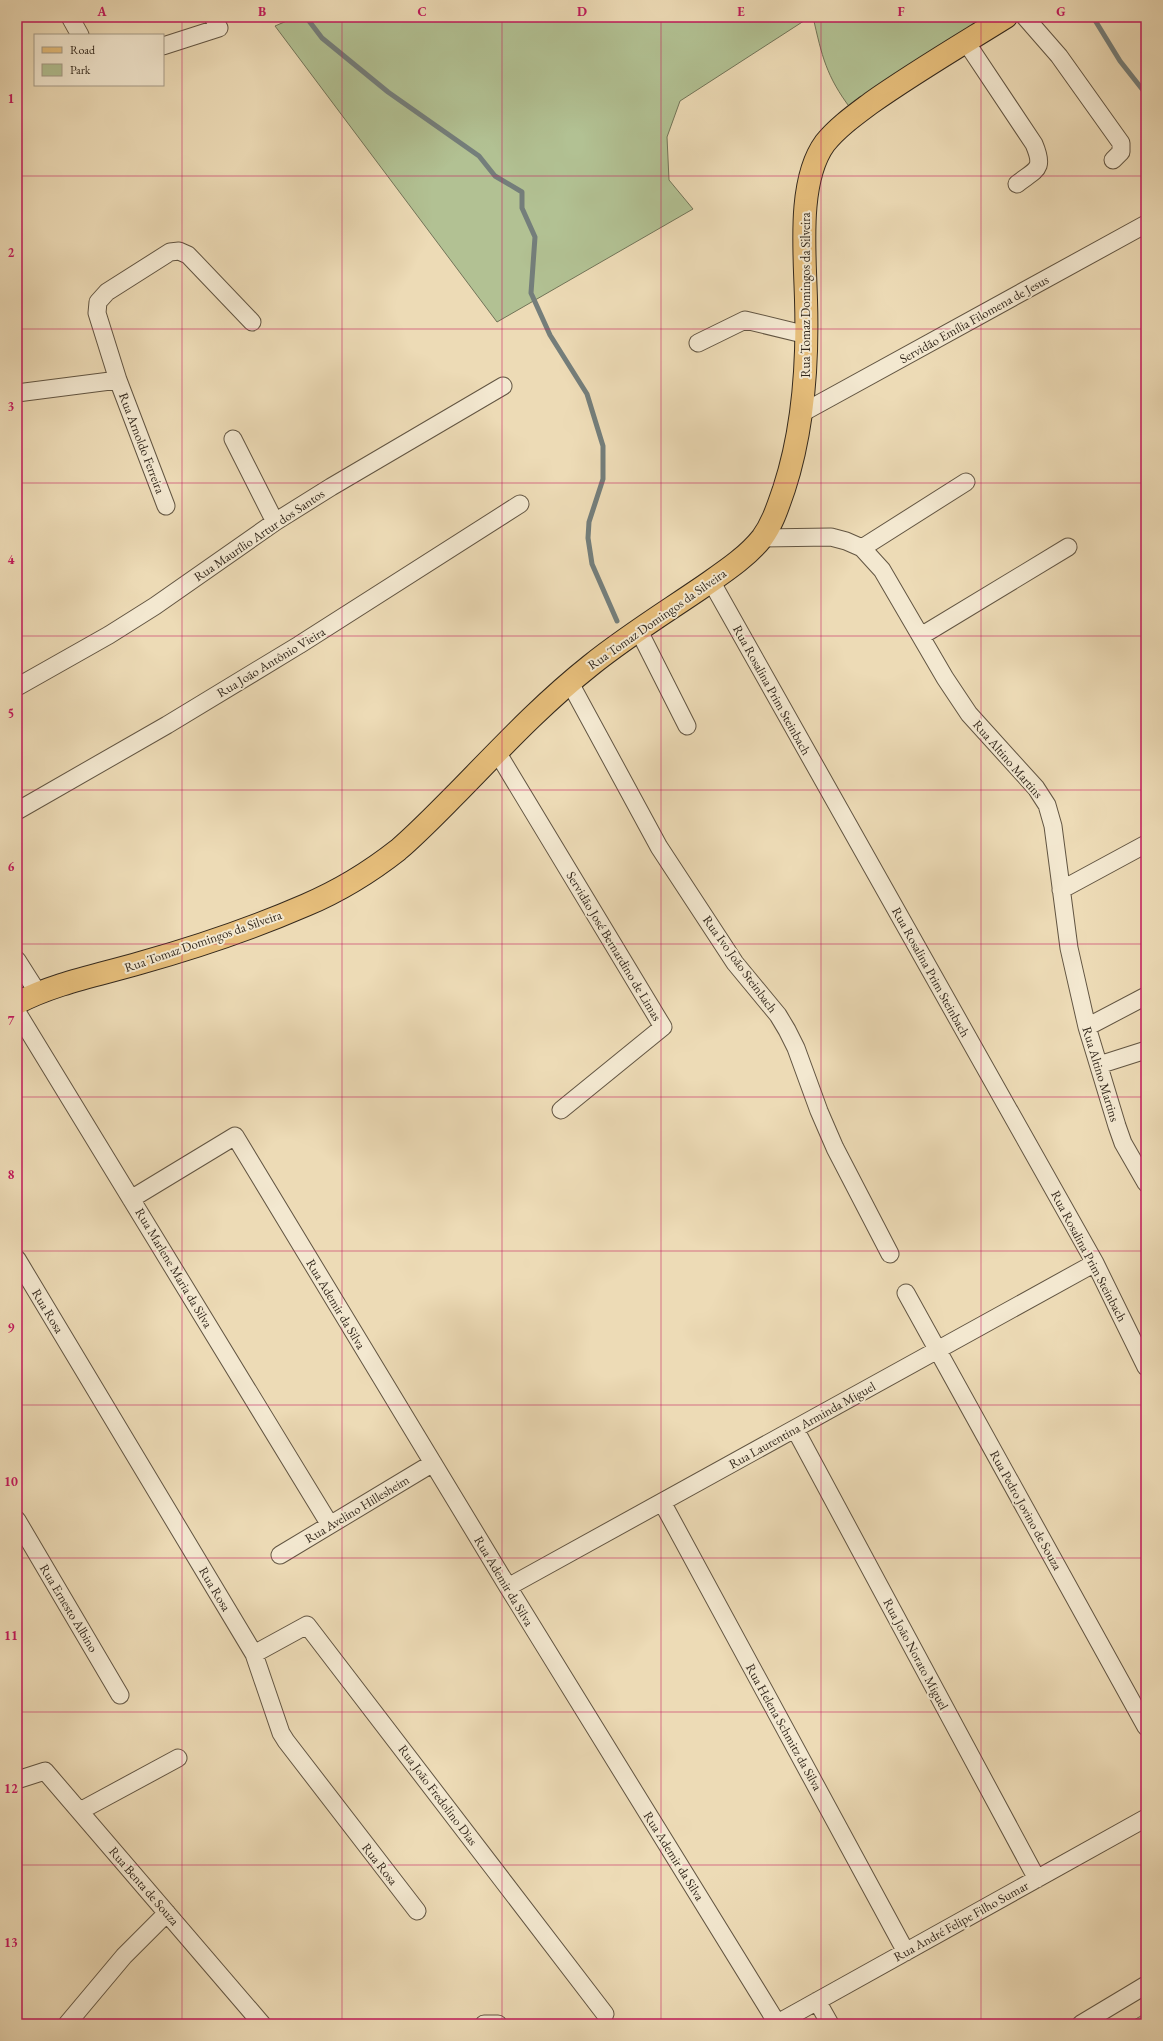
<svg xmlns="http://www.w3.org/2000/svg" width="1163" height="2041" viewBox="0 0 1163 2041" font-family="'EB Garamond',serif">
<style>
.green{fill:#b2c193;stroke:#727458}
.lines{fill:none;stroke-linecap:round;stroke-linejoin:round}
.stream{stroke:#747e7b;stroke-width:5}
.minor-casing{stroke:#625542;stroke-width:19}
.major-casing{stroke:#33281c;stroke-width:24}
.minor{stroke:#f3e8d0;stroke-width:17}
.major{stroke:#e6be7b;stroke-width:22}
.grid{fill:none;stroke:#c2185b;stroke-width:1;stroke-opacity:0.55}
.labels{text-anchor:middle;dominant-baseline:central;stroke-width:4;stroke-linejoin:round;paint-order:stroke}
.street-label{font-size:13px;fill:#33281c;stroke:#f3e8d0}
.neatline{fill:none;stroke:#c2185b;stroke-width:1.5}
.grid-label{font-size:13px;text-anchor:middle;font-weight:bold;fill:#c2185b}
</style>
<rect width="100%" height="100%" fill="#eddbb6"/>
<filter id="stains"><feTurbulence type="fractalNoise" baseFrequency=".005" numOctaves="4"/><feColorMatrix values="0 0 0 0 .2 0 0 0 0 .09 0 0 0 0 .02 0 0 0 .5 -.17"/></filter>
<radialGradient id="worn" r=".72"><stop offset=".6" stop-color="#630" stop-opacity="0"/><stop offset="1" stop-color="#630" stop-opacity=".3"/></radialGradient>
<!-- green -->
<path class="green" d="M296,17H810L680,101L667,137L669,180L693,209L497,322L275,26Z
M813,17H991L851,109C826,76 822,56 813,17Z
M1146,2013V2024H1127Z"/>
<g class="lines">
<!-- stream -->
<path class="stream" d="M306,17L322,38L388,92L479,156L495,176L522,192V208L535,237L531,293L550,335L587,394L603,446V479L589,522L588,538L592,564L617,621
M1093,17L1120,61L1146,94"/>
<defs>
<path id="minor" d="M70,17L80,35
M1025,17L1059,56L1121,143V152L1113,160
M966,42L1034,144C1045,170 1036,169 1017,184
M163,46L219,28L213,17
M698,343L745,320L807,335
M17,393L118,380
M802,413L1146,224
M233,439L275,522
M166,506L118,380L97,313L98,302L107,292L170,252L179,251L188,255L252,322
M762,538L831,537L846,541L862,548L882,570L945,678L969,714L1036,788L1047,805L1053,826L1069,948L1087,1027L1117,1126L1123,1143L1146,1183
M862,548L966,482
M711,581L1095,1263L1146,1367
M639,631L687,726
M921,636L1068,547
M570,683L659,847L735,963L778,1015L787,1030L796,1048L819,1111L835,1148L890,1254
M17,687L109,635L155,606L275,522L331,487L503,386
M497,752L663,1027L561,1110
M17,811L167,725L299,645L520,504
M1061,890L1146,844
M17,960L38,993
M17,1012L330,1525
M1087,1027L1146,996
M1099,1065L1146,1050
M131,1199L235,1136L508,1587L777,2023
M17,1259L254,1654L281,1733L286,1741L417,1911
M906,1293L1146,1727
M795,1429L1037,1879
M662,1502L906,1952
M17,1520L120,1695
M280,1555L433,1463
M508,1587L1095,1263
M254,1654L307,1625L605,2014
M17,1780L45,1771L262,2024
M80,1811L178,1758
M817,2001L830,2024
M67,2024L124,1956L167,1913
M484,2024H498
M776,2024L1146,1818
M1081,2024L1146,1985"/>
<path id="major" d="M17,1003C55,983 99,975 140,963C197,947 253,928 306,905C339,891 370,872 398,850C419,832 439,811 458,792C501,748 543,703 591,665C627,636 666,612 704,586C724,572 747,557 762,538C773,523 778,506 784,489C804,428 808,364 806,300C805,255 797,181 825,143C838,127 855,115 871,103C915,72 961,45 1006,17"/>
</defs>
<!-- minor casing -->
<use href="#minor" class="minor-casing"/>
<!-- major casing -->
<use href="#major" class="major-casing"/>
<!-- minor -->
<use href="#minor" class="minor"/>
<!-- major -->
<use href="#major" class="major"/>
</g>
<!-- grid -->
<path class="grid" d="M182,17V2024M342,17V2024M502,17V2024M661,17V2024M821,17V2024M981,17V2024M17,176H1146M17,329H1146M17,483H1146M17,636H1146M17,790H1146M17,944H1146M17,1097H1146M17,1251H1146M17,1405H1146M17,1558H1146M17,1712H1146M17,1865H1146"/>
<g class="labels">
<!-- street labels -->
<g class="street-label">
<text transform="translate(805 295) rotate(-90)">Rua Tomaz Domingos da Silveira</text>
<text transform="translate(974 319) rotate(-29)">Servidão Emília Filomena de Jesus</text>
<text transform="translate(142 443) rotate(69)">Rua Arnoldo Ferreira</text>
<text transform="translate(259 535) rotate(-34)">Rua Maurílio Artur dos Santos</text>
<text transform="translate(657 619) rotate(-35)">Rua Tomaz Domingos da Silveira</text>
<text transform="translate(271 662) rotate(-31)">Rua João Antônio Vieira</text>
<text transform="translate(772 690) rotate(61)">Rua Rosalina Prim Steinbach</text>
<text transform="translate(1008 759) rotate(49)">Rua Altino Martins</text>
<text transform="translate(203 941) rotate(-19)">Rua Tomaz Domingos da Silveira</text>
<text transform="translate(614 946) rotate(59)">Servidão José Bernardino de Limas</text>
<text transform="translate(740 964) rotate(54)">Rua Ivo João Steinbach</text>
<text transform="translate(931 972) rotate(61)">Rua Rosalina Prim Steinbach</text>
<text transform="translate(1101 1074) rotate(73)">Rua Altino Martins</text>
<text transform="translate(1089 1256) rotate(62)">Rua Rosalina Prim Steinbach</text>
<text transform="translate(174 1268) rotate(59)">Rua Marlene Maria da Silva</text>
<text transform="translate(336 1304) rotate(59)">Rua Ademir da Silva</text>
<text transform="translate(48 1311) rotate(59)">Rua Rosa</text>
<text transform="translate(802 1425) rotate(-29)">Rua Laurentina Arminda Miguel</text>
<text transform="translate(357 1509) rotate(-31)">Rua Avelino Hillesheim</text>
<text transform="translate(1026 1510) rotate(61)">Rua Pedro Jovino de Souza</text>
<text transform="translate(504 1581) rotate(59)">Rua Ademir da Silva</text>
<text transform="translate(215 1589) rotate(59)">Rua Rosa</text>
<text transform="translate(69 1608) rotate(59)">Rua Ernesto Albino</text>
<text transform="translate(916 1654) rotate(62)">Rua João Norato Miguel</text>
<text transform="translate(784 1727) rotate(61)">Rua Helena Schmitz da Silva</text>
<text transform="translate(438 1795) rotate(53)">Rua João Fredolino Dias</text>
<text transform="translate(674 1856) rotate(58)">Rua Ademir da Silva</text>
<text transform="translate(380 1864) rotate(52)">Rua Rosa</text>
<text transform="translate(144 1886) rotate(49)">Rua Benta de Souza</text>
<text transform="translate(961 1921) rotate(-29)">Rua André Felipe Filho Sumar</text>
</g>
</g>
<!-- margin -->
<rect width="1163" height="2041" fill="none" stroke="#eddbb6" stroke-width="44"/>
<!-- legend -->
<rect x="34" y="34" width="130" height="52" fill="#f3e8d0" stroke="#a69b88"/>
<rect x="42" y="47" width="20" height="6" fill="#e6be7b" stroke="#a69b88"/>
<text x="70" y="54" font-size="12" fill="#33281c">Road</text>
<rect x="42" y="64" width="20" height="12" fill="#b2c193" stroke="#a69b88"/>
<text x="70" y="74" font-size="12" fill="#33281c">Park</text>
<rect x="22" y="22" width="1119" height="1997" class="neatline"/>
<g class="grid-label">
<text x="102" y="16">A</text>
<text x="262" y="16">B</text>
<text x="422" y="16">C</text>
<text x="582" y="16">D</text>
<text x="741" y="16">E</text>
<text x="901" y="16">F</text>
<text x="1061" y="16">G</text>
<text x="11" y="103">1</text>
<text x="11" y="257">2</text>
<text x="11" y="411">3</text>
<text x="11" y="564">4</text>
<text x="11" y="718">5</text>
<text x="11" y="871">6</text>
<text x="11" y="1025">7</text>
<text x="11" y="1179">8</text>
<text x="11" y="1332">9</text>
<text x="11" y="1486">10</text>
<text x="11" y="1640">11</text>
<text x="11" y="1793">12</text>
<text x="11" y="1947">13</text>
</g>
<rect width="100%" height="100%" filter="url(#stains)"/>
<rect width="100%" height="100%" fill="url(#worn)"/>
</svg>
